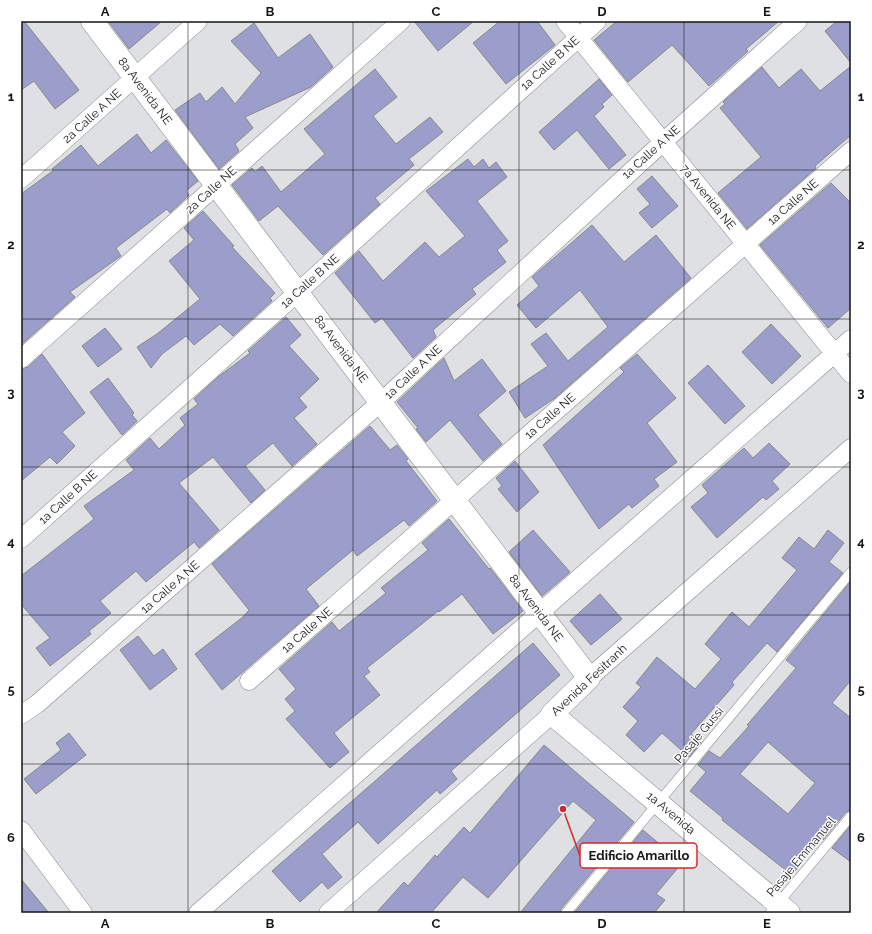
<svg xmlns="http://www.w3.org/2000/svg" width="872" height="934" viewBox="0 0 872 934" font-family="Raleway,sans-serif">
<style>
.building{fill:#9b9ecb;stroke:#87878a;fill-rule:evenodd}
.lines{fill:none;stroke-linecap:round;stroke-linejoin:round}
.service-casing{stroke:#86878a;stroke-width:10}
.minor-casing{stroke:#86878a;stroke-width:19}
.tertiary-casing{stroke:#86878a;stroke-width:23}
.service{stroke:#fff;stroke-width:9}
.minor{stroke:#fff;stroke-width:18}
.tertiary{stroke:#fff;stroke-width:22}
.grid{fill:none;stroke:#151617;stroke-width:1;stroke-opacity:0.55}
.labels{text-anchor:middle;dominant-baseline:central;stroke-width:3;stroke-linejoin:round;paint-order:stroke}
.street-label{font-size:12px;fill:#151617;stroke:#fff}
.leader{fill:none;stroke:#d62828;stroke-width:1.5}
.callout-dot{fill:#d62828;stroke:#fff;stroke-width:1.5}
.callout{fill:#fff;stroke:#d62828;stroke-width:1.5}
.callout-label{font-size:13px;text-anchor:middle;font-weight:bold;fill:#151617}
.neatline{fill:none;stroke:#151617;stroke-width:1.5}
.grid-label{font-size:13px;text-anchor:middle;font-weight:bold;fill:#151617}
</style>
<rect width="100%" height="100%" fill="#dee0e3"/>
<!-- building -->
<path class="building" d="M21,21H24L79,90L55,109L34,81L21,90Z
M108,21H162L129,49Z
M414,21H474L438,51Z
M500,21H537L555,45L506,84L473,43Z
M617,21H779L746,49L748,51L709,86L672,45L628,82L594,40Z
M837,21H851V63L825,31Z
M254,23L278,58L310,34L333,67L311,87L245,117L253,128L235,144L239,151L219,169L175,110L200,93L206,102L222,87L235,104L261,73L231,41Z
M851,66V135L815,166L816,168L747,229L718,193L761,157L720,108L725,104L723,102L762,67L779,88L801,69L820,91Z
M375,69L397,97L373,116L396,144L430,117L443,132L409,159L414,165L375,198L380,204L323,255L278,206L259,221L232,185L252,168L255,172L262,166L281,192L325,154L304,129Z
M599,79L612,95L602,104L604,107L594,116L626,155L609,169L577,130L554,150L539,132Z
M137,134L151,153L166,140L198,181L186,191L189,195L170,213L167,209L116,248L121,256L70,292L75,297L21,345V194L54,170L52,169L81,145L98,166Z
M468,159L474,167L483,159L489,168L496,162L507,177L477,201L508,241L497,250L506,262L472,289L476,294L433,330L436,337L413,358L382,318L375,323L335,273L359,251L383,281L425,242L439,257L465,236L426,191Z
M652,176L678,206L652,228L639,213L650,204L637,189Z
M831,183L851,203V308L828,328L760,245Z
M203,211L234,246L232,247L275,293L270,298L272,301L233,336L220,324L194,345L186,336L162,354L151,368L137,347L157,334L200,299L169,261L194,240L184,228Z
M592,225L624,262L656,235L691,278L555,398L525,418L509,392L548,366L531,344L546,333L568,361L608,327L580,290L536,328L517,305L539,286L532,277Z
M286,317L301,335L289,346L319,379L299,398L307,407L294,418L317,444L292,466L273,443L245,466L265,490L251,503L213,457L179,483L219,530L199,548L194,542L146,582L136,571L100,601L111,613L89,631L91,634L50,666L36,648L50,638L21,604V576L94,519L84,506L134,470L126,460L150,438L159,449L185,425L180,418L198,404L194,399L218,377L250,353L248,351Z
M771,324L801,356L772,384L742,352Z
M105,328L122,349L98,367L82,346Z
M42,354L85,413L62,432L75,446L57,464L50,457L21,481V369L28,367Z
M637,354L676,398L647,423L677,462L654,479L659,486L632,508L629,504L599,529L543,445L624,372L620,368Z
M444,358L454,381L482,359L506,391L478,415L502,444L483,461L450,420L426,442L416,429L418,428L397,402Z
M708,365L745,406L725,424L688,383Z
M108,378L134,413L132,415L137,421L122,435L90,392Z
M370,426L390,450L397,445L408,459L406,461L437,501L409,526L404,520L357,556L353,550L306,589L319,606L222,690L195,654L243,617L249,610L212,564Z
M769,443L790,464L772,481L779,489L766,500L763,497L717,538L691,507L708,493L702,485L744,448L753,458Z
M515,461L539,492L517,512L498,489L502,486L496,478Z
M449,519L489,569L490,568L523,611L493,634L462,594L439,612L438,611L367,668L370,672L364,676L380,695L334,733L349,752L330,768L286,719L295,711L285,699L296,689L279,669L332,622L339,631L386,593L381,588L428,550L422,543Z
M533,530L570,572L542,596L509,552Z
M828,530L844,543L829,562L843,573L777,652L767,643L732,682L734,685L691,734L701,743L689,757L662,733L644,752L626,735L638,721L623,707L641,687L636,683L657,657L695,689L721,659L705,644L732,612L749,627L797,570L782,558L799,537L814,549Z
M851,581V680L832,703L851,718V810L846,812L823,840L821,838L792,875L722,820L723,818L690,791L706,772L698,765L709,751L720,758L749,726L747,725L796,668L786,660ZM768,742L815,783L788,814L740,774Z
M600,594L622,619L591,645L570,621Z
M138,636L154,656L163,649L177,669L150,690L120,650Z
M533,643L560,675L451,771L457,779L440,794L437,790L378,844L358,822L322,854L342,877L328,889L322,882L300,902L272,871Z
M69,733L86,755L36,794L24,779L61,750L56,743Z
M544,745L634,822L561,909L560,913H520L596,820L573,801L488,898L463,877L431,913H376L404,882L408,886L435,855L437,857L464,827L470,833Z
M851,825V862L832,848Z
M643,830L682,863L656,894L665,900L654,913H574Z
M21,879L49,913H21Z"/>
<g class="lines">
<defs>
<path id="service" d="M566,913L851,572
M770,913L851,816"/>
<path id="minor" d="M565,21L851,374
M21,179L198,21
M21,359L401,21
M21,539L298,292L597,21
M589,678L851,448
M249,681L851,151
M21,715L37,704L381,402L663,142L798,21
M21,830L83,913
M198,913L851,339
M328,913L552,714"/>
<path id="tertiary" d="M92,21L589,678L552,714L789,913"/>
</defs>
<!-- service casing -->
<use href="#service" class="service-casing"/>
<!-- minor casing -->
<use href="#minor" class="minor-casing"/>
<!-- tertiary casing -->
<use href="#tertiary" class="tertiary-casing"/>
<!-- service -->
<use href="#service" class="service"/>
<!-- minor -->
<use href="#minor" class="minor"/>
<!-- tertiary -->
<use href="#tertiary" class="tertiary"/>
</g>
<!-- grid -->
<path class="grid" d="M188,21V913M353,21V913M519,21V913M684,21V913M21,170H851M21,319H851M21,467H851M21,615H851M21,764H851"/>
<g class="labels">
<!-- street labels -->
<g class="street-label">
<text transform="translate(550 63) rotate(-42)">1a Calle B NE</text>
<text transform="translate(145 91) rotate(53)">8a Avenida NE</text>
<text transform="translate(92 116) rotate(-42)">2a Calle A NE</text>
<text transform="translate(651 152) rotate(-42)">1a Calle A NE</text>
<text transform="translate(211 190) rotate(-42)">2a Calle NE</text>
<text transform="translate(708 197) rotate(51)">7a Avenida NE</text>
<text transform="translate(793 202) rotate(-41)">1a Calle NE</text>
<text transform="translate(310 281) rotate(-42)">1a Calle B NE</text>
<text transform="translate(341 349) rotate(53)">8a Avenida NE</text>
<text transform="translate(413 372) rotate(-43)">1a Calle A NE</text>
<text transform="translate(550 416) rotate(-41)">1a Calle NE</text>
<text transform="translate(68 497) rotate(-42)">1a Calle B NE</text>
<text transform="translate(170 587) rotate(-41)">1a Calle A NE</text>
<text transform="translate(536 608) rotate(53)">8a Avenida NE</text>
<text transform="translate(307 630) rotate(-41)">1a Calle NE</text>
<text transform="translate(589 680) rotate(-43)">Avenida Fesitranh</text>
<text transform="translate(699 735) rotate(-50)">Pasaje Gussi</text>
<text transform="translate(671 813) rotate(40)">1a Avenida</text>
<text transform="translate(801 857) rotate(-50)">Pasaje Emmanuel</text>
</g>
</g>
<!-- callouts -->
<path class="leader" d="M563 809L580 856"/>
<circle class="callout-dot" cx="563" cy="809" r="4"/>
<rect class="callout" x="580" y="843" width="117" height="25" rx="4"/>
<g class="callout-label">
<text x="639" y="860">Edificio Amarillo</text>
</g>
<!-- border -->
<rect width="872" height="934" fill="none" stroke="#ffffff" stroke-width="44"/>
<rect x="22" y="22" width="828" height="890" class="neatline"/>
<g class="grid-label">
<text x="105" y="16">A</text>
<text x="270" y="16">B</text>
<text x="436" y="16">C</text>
<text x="602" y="16">D</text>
<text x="767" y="16">E</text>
<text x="11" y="101">1</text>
<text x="861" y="101">1</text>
<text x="11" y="249">2</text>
<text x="861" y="249">2</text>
<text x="11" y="397">3</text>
<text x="861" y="397">3</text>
<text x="11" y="546">4</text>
<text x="861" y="546">4</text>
<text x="11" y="694">5</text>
<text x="861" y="694">5</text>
<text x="11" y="842">6</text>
<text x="861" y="842">6</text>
<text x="105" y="928">A</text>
<text x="270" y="928">B</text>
<text x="436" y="928">C</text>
<text x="602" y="928">D</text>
<text x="767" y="928">E</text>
</g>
</svg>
